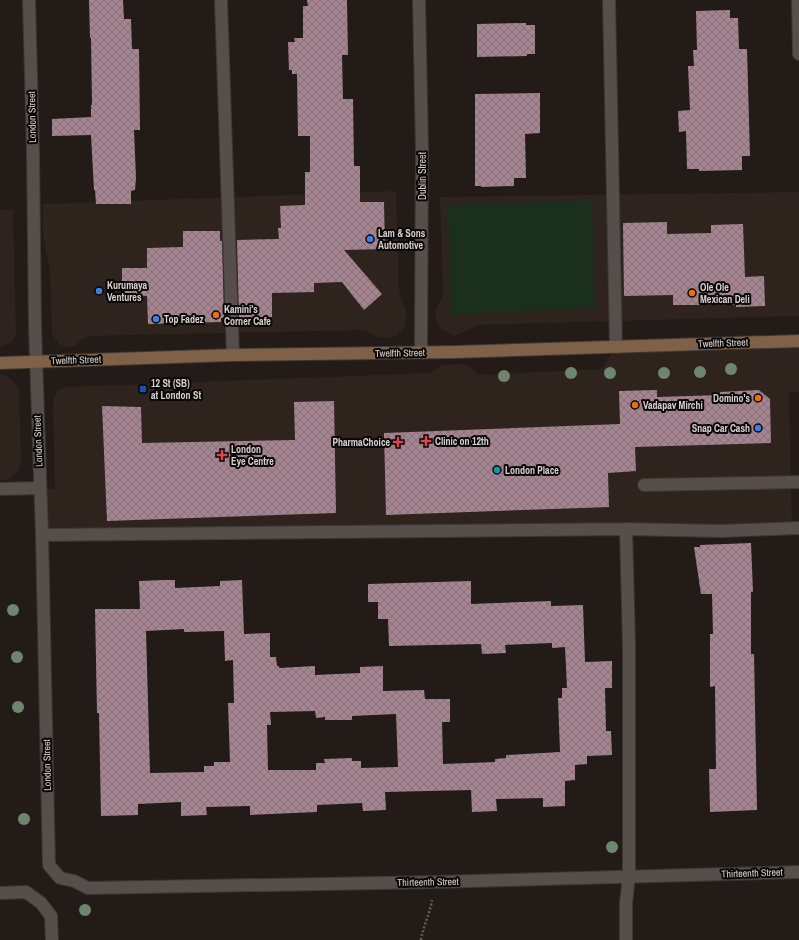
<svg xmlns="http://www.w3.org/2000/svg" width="799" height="940" viewBox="0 0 799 940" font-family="'Archivo Narrow',sans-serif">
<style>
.built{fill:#2e231d}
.green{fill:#1b2f1f}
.building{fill:url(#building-cross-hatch);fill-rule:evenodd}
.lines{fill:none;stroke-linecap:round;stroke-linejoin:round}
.lane-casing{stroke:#3c3735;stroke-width:14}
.street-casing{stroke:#3c3735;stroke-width:14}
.secondary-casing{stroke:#3c3735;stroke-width:14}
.path{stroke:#645e5b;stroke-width:2.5;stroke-dasharray:2 2;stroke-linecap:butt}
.lane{stroke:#554e4a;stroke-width:12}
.street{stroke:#554e4a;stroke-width:12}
.secondary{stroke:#7e6147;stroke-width:12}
.tree{fill:#6f866e}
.shop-dot{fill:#3f7fe0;stroke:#090706;stroke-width:1.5}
.food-dot{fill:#e8710a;stroke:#090706;stroke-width:1.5}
.transit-dot{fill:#1a4fb4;stroke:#090706;stroke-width:1.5}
.health-dot{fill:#e0444e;stroke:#090706;stroke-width:1.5}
.culture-dot{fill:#0f9aa8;stroke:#090706;stroke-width:1.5}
.labels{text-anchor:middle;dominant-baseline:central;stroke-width:4;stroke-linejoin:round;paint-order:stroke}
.street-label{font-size:10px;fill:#d8d3d1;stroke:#090706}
.poi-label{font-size:10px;font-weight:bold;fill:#d8d3d1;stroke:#090706;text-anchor:start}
</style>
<defs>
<pattern id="building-cross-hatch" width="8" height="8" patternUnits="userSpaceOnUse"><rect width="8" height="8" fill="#a58491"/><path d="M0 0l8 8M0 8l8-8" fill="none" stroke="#876f78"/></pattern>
</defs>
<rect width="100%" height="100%" fill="#221b18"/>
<!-- built -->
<path class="built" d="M396,191L399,291L402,302L407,313L404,327L397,335L391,338H383L377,337L367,331L364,330L89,336L84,338L76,345L71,347L64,346L59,344L52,334L50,273L43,234V204Z
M799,192V316L476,325L469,330L454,336L443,330L439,326L436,320V309L442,298L443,293L440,197Z
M13,209L16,334L14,339L10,343L0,347V210Z
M799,341V392L789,393L792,529L42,535L40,488L55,489L53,406L54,397L57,391L64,387L430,373L443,365L461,364L467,365L476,373L479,375L601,369L616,347Z
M0,375H4L11,379L16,385L19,391L21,460L18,471L12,477L6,480L0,481Z"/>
<!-- green -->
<path class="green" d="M592,200L595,308L451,314L448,205Z"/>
<!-- building -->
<path class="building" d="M89,0H123L124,19H131L132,49H139L140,130H134L136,178L135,190L131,191V204H96L95,190H94L91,135L52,136V119L91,117V105H92L91,38H90Z
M307,0H347L348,55H342L343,99H353L354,166H360V202H384L385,249L344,250L382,294L364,310L342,282L314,283V292L272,293V317L239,318L237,240L279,239L278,228H281L280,206L305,205V172H310V136H298L297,74H292V70H289L288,42H295L294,38H303V6H308Z
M730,10V18H738L739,49H747L750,156H742V170L699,171V169H687L686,131L679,132L678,111L690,110L688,66H694L693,50H697L696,11Z
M526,23V25H535V54H527V56L477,57V24Z
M540,93V133L525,134L526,178H514V186L481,187V186H475V94Z
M667,222V234L711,233V225L743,224L745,277L764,276L765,306L736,307V305H673V295L624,296L623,223Z
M183,231H220V241H222L224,318H221V322L148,324L147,296H136V293H122V268H147V248L183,247Z
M657,390V397L720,395V392L759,390L770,399L771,443L635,447L636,471L608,473L609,507L386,515L384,433L620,424L619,391Z
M334,401L336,513L107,521L102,406L141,407L142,443L295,440L294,402Z
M751,543L753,592H751V654H754L757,810L710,812L709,769H716L715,686L710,687V634H713L712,594H701L694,547H700V545Z
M164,580H175V588L220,586V581L242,580L244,634L270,633V657H276L277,666H279V668L315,666V675L360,673V667L383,666V691L424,690L425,699H450V722H442L443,764L495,762V759L506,758V755L560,752L558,698H562V688H567L565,647L552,648V643L505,645L506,653L482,654L481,644L389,646L388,619H378V602H368V584L471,581V604L551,601V606L583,605L585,662L612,661V688H605L606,731H611L612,755L587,756V764L575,765V780L565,781V806L543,807V798L496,799L497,811L472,812L471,790L385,792L386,810L363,811L362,803L317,805V812L250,815V806L206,807L207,815L181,816V802L138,804V815L101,816L99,713H97L95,609H140L139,581ZM184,629V632L224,631L225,661L233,660L234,703H228L230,762H214V766H204V772L150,773L146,631ZM315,711L316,718L325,717V720H352V716L396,714L398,767L361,768V761H352V758L324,759L325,763H316V770H268L267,725H271L270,712Z"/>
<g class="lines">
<defs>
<path id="lane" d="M221,0L233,355
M609,0L616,347
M644,485L799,482
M0,489L40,488
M42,535L626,529L722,531L799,528
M626,940V903L629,876V646L626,529"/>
<path id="street" d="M29,0L33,153L35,327L42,535L49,865L60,878L74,881L88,888L435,882L799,872
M419,0L422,148L421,352
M798,0L799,54
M0,893L26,892L41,903L51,916L52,940"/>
<path id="secondary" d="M0,363L233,355L454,352L799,341"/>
</defs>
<!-- lane casing -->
<use href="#lane" class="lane-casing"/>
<!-- street casing -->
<use href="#street" class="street-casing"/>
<!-- secondary casing -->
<use href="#secondary" class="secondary-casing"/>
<!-- path -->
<path class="path" d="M421,940C423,926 430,914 432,900"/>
<!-- lane -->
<use href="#lane" class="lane"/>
<!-- street -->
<use href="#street" class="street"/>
<!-- secondary -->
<use href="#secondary" class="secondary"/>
</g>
<!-- trees -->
<g class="tree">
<circle cx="731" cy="369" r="6"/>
<circle cx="700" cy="372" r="6"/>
<circle cx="571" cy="373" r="6"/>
<circle cx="610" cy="373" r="6"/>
<circle cx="664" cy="373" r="6"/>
<circle cx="504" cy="376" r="6"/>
<circle cx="13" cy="610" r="6"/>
<circle cx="17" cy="657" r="6"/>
<circle cx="18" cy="707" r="6"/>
<circle cx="24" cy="819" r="6"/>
<circle cx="612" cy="847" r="6"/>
<circle cx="85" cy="910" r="6"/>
</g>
<!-- markers -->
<g class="shop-dot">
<circle cx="370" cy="239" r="4"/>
<circle cx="99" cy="291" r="4"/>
<circle cx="156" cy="319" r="4"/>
<circle cx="758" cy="428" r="4"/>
</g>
<g class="food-dot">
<circle cx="692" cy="293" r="4"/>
<circle cx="216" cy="315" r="4"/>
<circle cx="758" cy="398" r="4"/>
<circle cx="635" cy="405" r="4"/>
</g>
<rect class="transit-dot" x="139" y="385" width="8" height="8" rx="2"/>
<g class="health-dot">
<path d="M424 435h4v4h4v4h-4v4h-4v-4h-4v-4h4z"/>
<path d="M396 436h4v4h4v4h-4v4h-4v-4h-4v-4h4z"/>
<path d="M220 449h4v4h4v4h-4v4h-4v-4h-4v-4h4z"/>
</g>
<circle class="culture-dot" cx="497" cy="470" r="4"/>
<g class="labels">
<!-- street labels -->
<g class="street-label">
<text transform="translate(32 117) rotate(-91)">London Street</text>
<text transform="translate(422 176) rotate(-90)">Dublin Street</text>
<text transform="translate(723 343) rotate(-2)">Twelfth Street</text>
<text transform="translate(400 353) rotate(-1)">Twelfth Street</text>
<text transform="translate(76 360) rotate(-2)">Twelfth Street</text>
<text transform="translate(38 441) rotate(-92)">London Street</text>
<text transform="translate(47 765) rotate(-91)">London Street</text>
<text transform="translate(752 873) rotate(-2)">Thirteenth Street</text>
<text transform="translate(428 882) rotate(-1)">Thirteenth Street</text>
</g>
<!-- poi labels -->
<g class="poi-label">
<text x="378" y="233">Lam &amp; Sons<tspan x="378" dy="12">Automotive</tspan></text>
<text x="107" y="285">Kurumaya<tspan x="107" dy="12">Ventures</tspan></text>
<text x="700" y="287">Ole Ole<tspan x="700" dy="12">Mexican Deli</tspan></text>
<text x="224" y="309">Kamini's<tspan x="224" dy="12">Corner Cafe</tspan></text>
<text x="164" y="319">Top Fadez</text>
<text x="151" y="383">12 St (SB)<tspan x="151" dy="12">at London St</tspan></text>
<text x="750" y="398" text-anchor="end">Domino's</text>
<text x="643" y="405">Vadapav Mirchi</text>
<text x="750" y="428" text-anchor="end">Snap Car Cash</text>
<text x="435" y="441">Clinic on 12th</text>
<text x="390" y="442" text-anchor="end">PharmaChoice</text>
<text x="231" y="449">London<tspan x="231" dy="12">Eye Centre</tspan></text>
<text x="505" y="470">London Place</text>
</g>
</g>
</svg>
